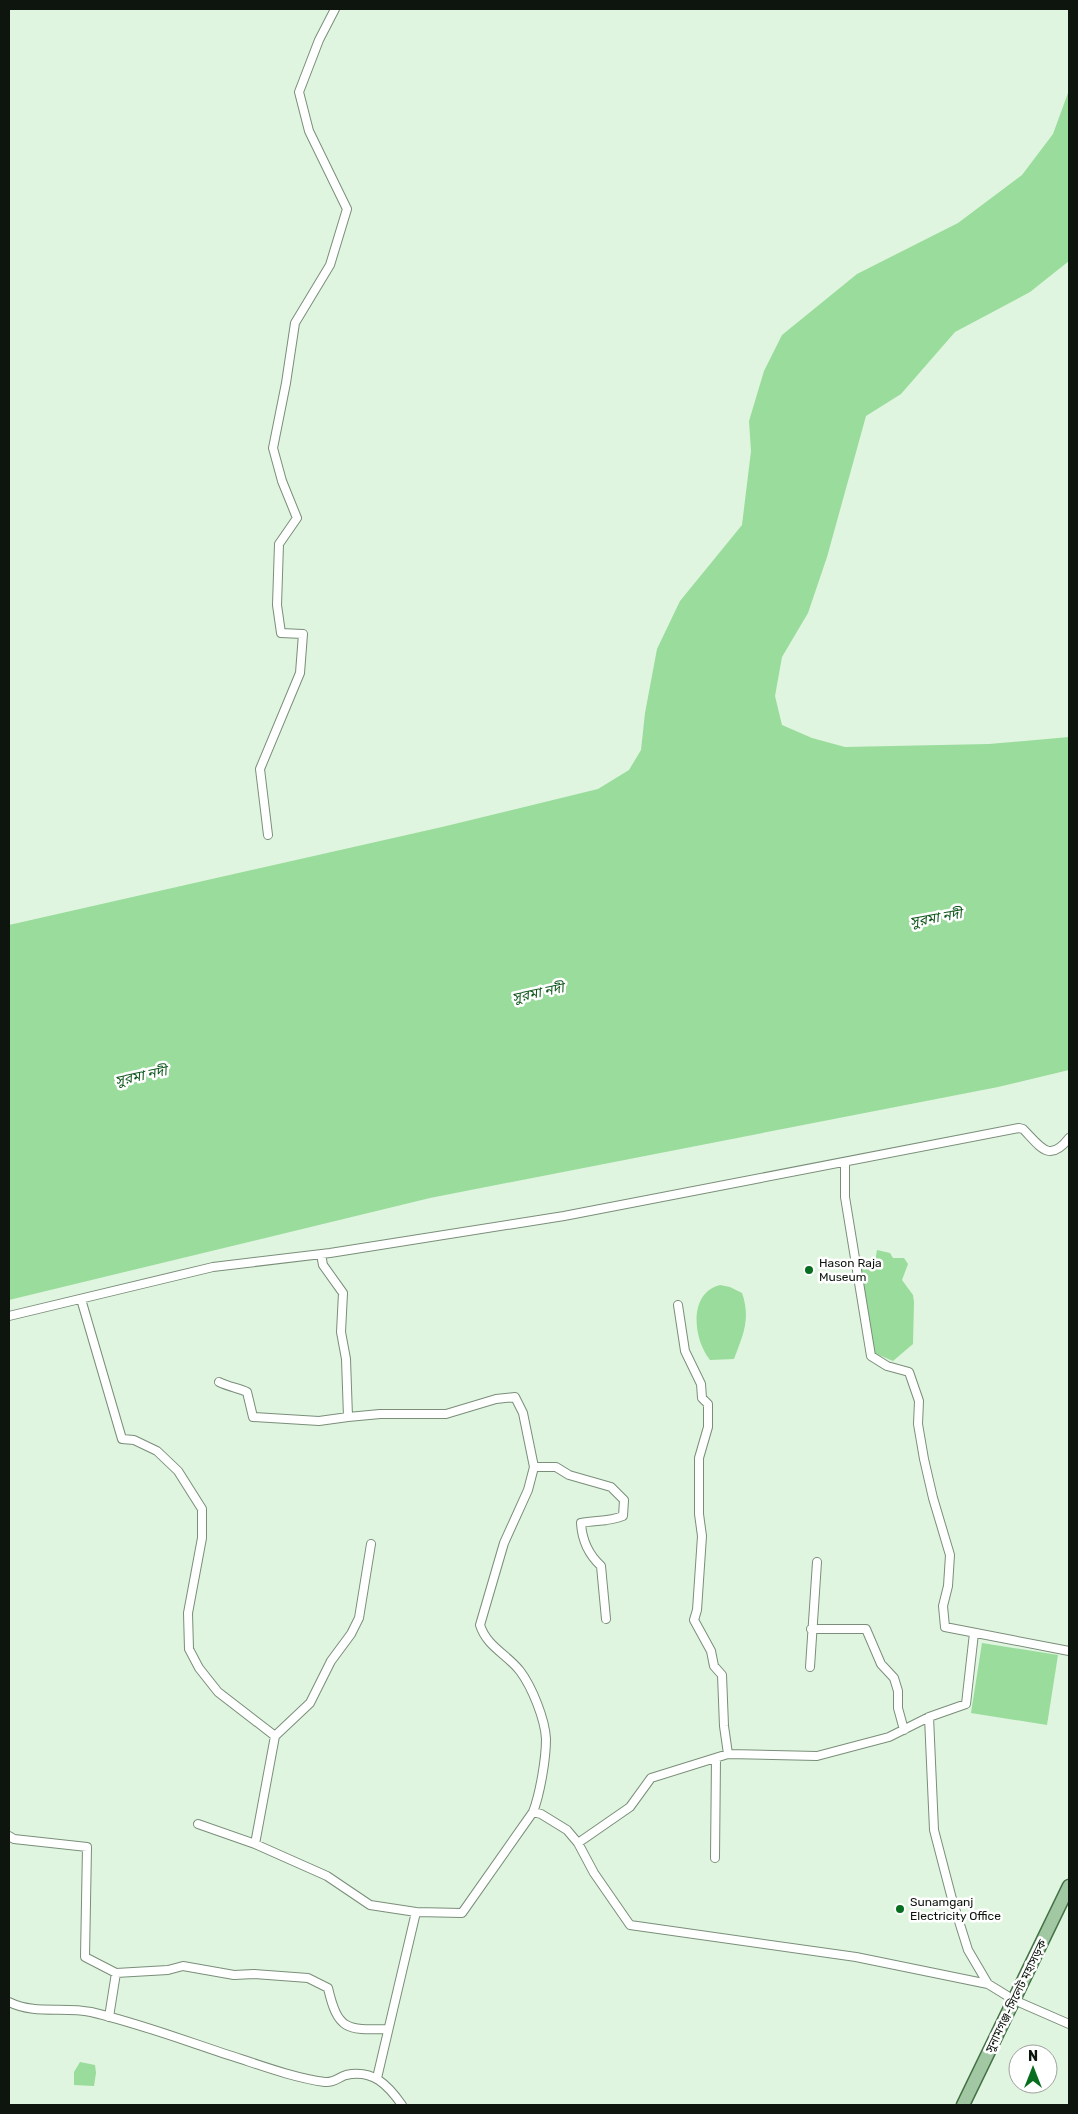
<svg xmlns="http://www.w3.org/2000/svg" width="1078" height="2114" viewBox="0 0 1078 2114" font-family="Rubik,'Noto Sans Bengali',sans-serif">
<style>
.water{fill:#99dc9b}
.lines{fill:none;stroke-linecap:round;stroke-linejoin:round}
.minor-casing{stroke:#7a8e7a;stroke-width:10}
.primary-casing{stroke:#457147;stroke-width:15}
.minor{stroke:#fff;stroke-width:8}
.primary{stroke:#a1c8a3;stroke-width:12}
.poi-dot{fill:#066e1e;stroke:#fff;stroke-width:2}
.labels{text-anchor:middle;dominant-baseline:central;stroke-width:5;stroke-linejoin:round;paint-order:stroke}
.poi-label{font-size:12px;fill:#0e150e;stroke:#fff;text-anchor:start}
.street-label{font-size:12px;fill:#0e150e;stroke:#fff}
.water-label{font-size:14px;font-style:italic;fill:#11581c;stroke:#fff}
</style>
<rect width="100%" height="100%" fill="#dff5df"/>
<!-- water -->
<path class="water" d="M1069,82V261L1030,292L955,332L901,394L866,416L827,557L808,613L782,657L775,696L782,725L812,738L845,747L989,744L1069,737V1070L998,1087L430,1198L9,1300V925L442,827L598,789L629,770L641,750L645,713L657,649L680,601L742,525L751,451L749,421L764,371L782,335L857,274L958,223L1022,175L1053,134L1068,93Z
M877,1250L890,1253L893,1258H904L908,1264L902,1280L913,1295L914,1302L913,1344L893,1361L872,1352L860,1275L861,1267L875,1262Z
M720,1285L730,1287L742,1293C751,1319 743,1335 734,1359L710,1360C693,1339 688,1293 720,1285Z
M982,1643L1058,1655L1047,1725L971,1713Z
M80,2062L95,2065L96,2073L94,2086L74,2085V2072Z"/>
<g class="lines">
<defs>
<path id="minor" d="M268,835L260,769L300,673L303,634L281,633L277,605L279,544L297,518L282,481L273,448L286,383L295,323L330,265L347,209L309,131L299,92L319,40L335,9
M845,1162V1197L871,1356L887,1366L909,1372L919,1401L918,1424L924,1459L933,1498L950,1555L948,1586L943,1606L945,1627L1069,1651
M81,1299L122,1439L134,1440L157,1451L178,1471L202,1509V1538L188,1613L189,1649L199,1668L218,1692L275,1736
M678,1305L685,1351L701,1384L702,1398L708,1404V1427L699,1458V1514L702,1536L697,1610L694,1620L711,1651L714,1666L722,1675L724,1726L728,1754
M9,1316L213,1267L330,1253L564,1216L1019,1128L1023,1129C1040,1146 1049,1164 1069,1138
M219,1382C229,1387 239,1388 247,1392L253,1417L319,1421L348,1417L346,1359L341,1332L343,1293L323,1265L321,1254
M534,1467H556L569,1475L611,1487L624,1500L623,1516C609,1522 595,1520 581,1523C582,1540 588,1554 601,1566L606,1619
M811,1629H866L881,1664L894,1678L898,1691V1708L904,1730
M810,1667L817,1562
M929,1717L934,1830L952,1899L968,1950L988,1984L1014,2000L1069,2024
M533,1812L541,1814L567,1830L578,1843L594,1873L630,1925L856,1957L988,1984
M198,1824L255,1844L327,1876L370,1905L416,1912L462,1913L533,1812C540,1794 546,1759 546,1739C545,1719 532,1687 520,1671C507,1654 487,1647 480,1625L504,1543L528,1490L534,1467L523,1413L515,1397L496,1399L446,1414H380L348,1417
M9,1836L14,1839L87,1847L85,1957L116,1973L109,2017
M578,1843L630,1807L651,1778L728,1754L817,1756L889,1737L929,1717L966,1704L974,1633
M255,1844L275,1736L310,1703L331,1661L351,1634L359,1618L371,1544
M715,1858L716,1758
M116,1973L168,1970L183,1966L234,1975L254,1974L308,1978L328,1988C338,2031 347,2030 388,2029
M9,2002C35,2015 64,2006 91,2012C142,2024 191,2043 241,2059C268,2068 296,2078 325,2082C334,2083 339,2077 346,2075C373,2069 388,2085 402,2105
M377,2078L416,1912"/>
<path id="primary" d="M963,2105L1069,1886"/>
</defs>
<!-- minor casing -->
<use href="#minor" class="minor-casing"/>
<!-- primary casing -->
<use href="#primary" class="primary-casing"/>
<!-- minor -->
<use href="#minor" class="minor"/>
<!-- primary -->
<use href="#primary" class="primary"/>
</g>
<!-- markers -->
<g class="poi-dot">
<circle cx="809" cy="1270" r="5"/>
<circle cx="900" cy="1909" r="5"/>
</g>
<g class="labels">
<!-- poi labels -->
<g class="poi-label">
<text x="819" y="1263">Hason Raja<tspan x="819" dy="14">Museum</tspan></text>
<text x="910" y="1902">Sunamganj<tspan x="910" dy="14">Electricity Office</tspan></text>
</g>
<!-- street labels -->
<g class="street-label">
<text transform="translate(1016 1996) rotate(-64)">সুনামগঞ্জ-সিলেট মহাসড়ক</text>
</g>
<!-- water labels -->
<g class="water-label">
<text transform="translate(936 918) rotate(-10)">সুরমা নদী</text>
<text transform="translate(538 993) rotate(-12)">সুরমা নদী</text>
<text transform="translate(141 1076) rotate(-12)">সুরমা নদী</text>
</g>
</g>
<!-- border -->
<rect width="1078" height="2114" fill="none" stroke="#0e150e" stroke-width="20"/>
<!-- north arrow -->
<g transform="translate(1033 2069)"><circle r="24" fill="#ffffff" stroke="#9fa19f"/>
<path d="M0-4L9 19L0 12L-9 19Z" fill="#066e1e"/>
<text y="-8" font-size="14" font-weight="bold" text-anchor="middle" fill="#0e150e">N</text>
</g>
</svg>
